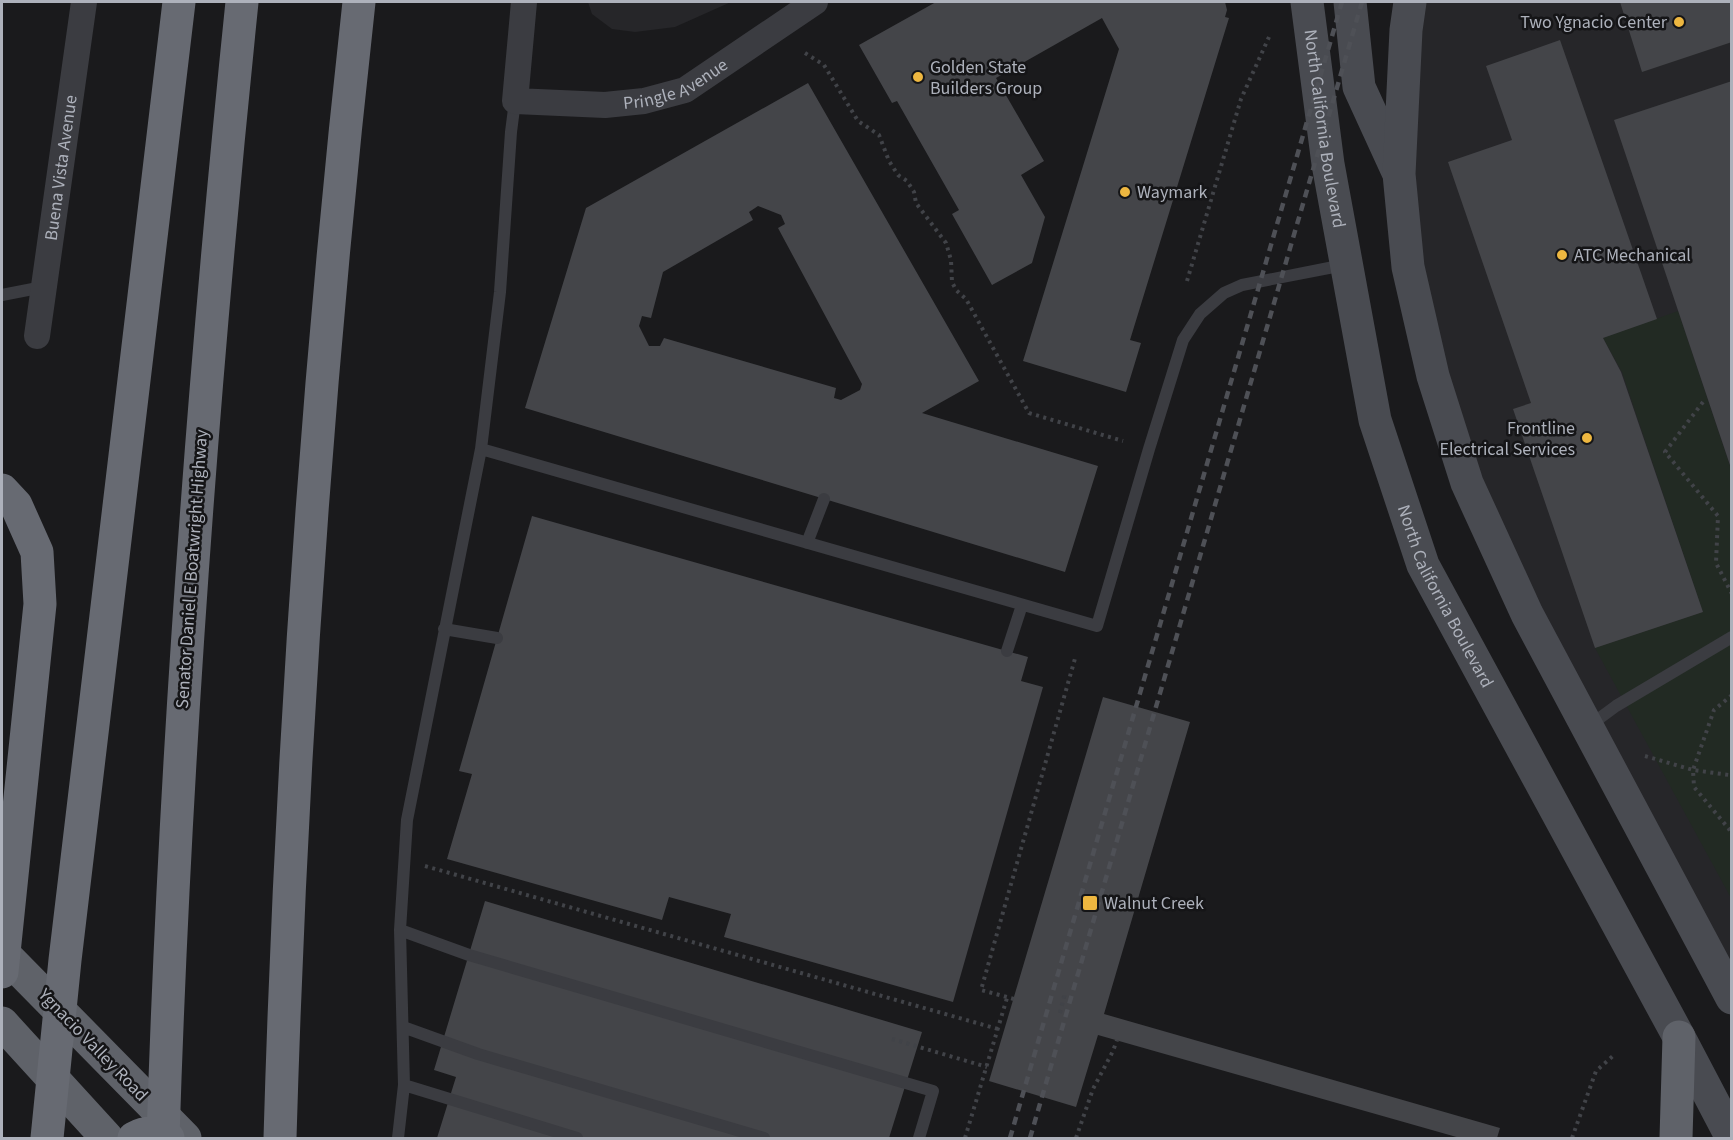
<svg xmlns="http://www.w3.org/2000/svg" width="1733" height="1140" viewBox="0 0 1733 1140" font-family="'Source Sans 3',sans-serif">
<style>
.built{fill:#262629}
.green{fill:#222a23}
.building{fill:#444549;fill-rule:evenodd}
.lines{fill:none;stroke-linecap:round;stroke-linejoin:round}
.path{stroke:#414348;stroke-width:4;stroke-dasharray:3 4.5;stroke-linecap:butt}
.service{stroke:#3b3c41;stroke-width:12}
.minor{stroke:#3b3c41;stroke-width:26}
.secondary{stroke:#494b51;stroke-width:33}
.trunk{stroke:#5f6269;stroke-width:33}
.motorway{stroke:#676a72;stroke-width:33}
.rail{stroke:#4e5056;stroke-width:4.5;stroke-dasharray:8 6;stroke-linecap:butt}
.poi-dot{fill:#eeb740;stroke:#151517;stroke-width:2}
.labels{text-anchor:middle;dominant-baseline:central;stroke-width:5;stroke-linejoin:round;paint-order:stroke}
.poi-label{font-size:18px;fill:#adb1bb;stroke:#151517;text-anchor:start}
.street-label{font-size:18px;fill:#adb1bb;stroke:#151517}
</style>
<rect width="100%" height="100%" fill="#1a1a1c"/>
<!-- built -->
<path class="built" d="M588,2H731L675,27L635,32L612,29L592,14Z
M1410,2H1731V998L1475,499L1399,174Z"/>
<!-- green -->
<path class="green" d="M1678,311L1731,469V898L1595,648L1703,612L1622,372L1603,338Z"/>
<!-- building -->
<path class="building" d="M936,2H1225L1227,10L1225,17L1229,18L1130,340L1141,343L1126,392L1023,361L1119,49L1102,18L996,78L1044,161L1021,175L1045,217L1032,263L992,285L952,214L959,210L897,101L892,103L859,45Z
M1620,2H1732V42L1642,72Z
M1560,40L1657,319L1603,338L1621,372L1703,612L1595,648L1513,409L1531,403L1448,162L1512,140L1486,66Z
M1732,81V468H1731L1614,120Z
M808,83L979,381L922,413L1098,466L1065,572L525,408L586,208ZM758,206L781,215L785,224L778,228L862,384L860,390L841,400L834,398L836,388L664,338L660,346H649L639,326L642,316L651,318L663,272L753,220L749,212Z
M532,516L1028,657L1021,681L1043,687L953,1002L724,937L731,914L669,897L662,920L447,859L472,774L459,771Z
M1103,697L1190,722L1104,1014L1500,1128L1497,1138H1460L1098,1035L1076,1107L989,1081Z
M485,901L922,1032L889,1138H437L456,1077L434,1070Z"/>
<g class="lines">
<!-- path -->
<path class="path" d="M805,53L824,65L858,121L879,135L889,161L898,175L907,181L914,192L916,203L946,243L951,260L952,282L956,290L966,299L1029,413L1123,441
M1187,281L1241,99L1269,37
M1703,402L1665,452L1718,516L1716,563L1732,594
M1732,695L1714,710L1693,770L1694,787L1729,829L1732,835
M1645,756L1693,770L1729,775L1732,777
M425,866L998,1029
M1014,999L981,990L1076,655
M1060,1013L1065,993
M892,1039L987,1067
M965,1138L1007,998
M1076,1138L1093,1089L1113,1051L1117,1040
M1572,1138L1596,1071L1614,1055"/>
<!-- service -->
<path class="service" d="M2,295L43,287
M481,449L1097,626L1149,449L1183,340L1200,314L1224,293L1242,285L1344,265
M807,543L824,499
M444,629L497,638
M1007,651L1022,605
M1589,726L1616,706L1732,637
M400,930L469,955L933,1091L919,1138
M403,1027L478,1054L764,1138
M404,1085L577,1138
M398,1138L404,1085L400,930L407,820L481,449L500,292L511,132L515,101"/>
<!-- minor -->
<g class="minor">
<path id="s1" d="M524,2L515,101L605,105L644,101L685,90L815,2"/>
<path id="s2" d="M37,336L84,2"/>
</g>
<!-- secondary -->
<g class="secondary">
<path id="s3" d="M1307,2L1328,164L1375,420L1423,565L1679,1037L1732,1138"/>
<path d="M1350,2L1359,87L1397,170"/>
<path d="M1410,2L1406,30L1399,174L1408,267L1433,376L1467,483L1527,614L1732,998"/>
</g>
<!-- trunk -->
<path class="trunk" d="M2,952L185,1138
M2,1023L107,1138
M1676,1138L1679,1037"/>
<!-- motorway -->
<path class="motorway" d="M2,490L16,505L37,552L40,604L2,972
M47,1138L65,960L179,2
M134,1138C147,1131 154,1132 168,1138
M163,1138C175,758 203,380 242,2
M280,1138C291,759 317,379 359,2"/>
<!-- rail -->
<path class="rail" d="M1010,1138L1342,2
M1030,1138L1362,2"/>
</g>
<!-- markers -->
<g class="poi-dot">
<circle cx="1679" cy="22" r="6"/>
<circle cx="918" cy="77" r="6"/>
<circle cx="1125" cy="192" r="6"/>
<circle cx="1562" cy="255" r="6"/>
<circle cx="1587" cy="438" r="6"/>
<rect x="1082" y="895" width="16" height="16" rx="3"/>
</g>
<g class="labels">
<!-- poi labels -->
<g class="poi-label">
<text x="1667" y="22" text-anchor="end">Two Ygnacio Center</text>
<text x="930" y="67">Golden State<tspan x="930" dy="21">Builders Group</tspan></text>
<text x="1137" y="192">Waymark</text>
<text x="1574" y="255">ATC Mechanical</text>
<text x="1575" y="428" text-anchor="end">Frontline<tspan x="1575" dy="21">Electrical Services</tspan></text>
<text x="1104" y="903">Walnut Creek</text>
</g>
<!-- street labels -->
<g class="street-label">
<text stroke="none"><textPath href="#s1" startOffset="264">Pringle Avenue</textPath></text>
<text stroke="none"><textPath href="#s3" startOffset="128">North California Boulevard</textPath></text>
<text stroke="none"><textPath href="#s2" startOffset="170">Buena Vista Avenue</textPath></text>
<text transform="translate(192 569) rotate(-86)">Senator Daniel E Boatwright Highway</text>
<text stroke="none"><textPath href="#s3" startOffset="614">North California Boulevard</textPath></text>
<text transform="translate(93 1045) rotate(46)">Ygnacio Valley Road</text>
</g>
</g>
<!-- border -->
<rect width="1733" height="1140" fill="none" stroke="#adb1bb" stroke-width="6"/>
</svg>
